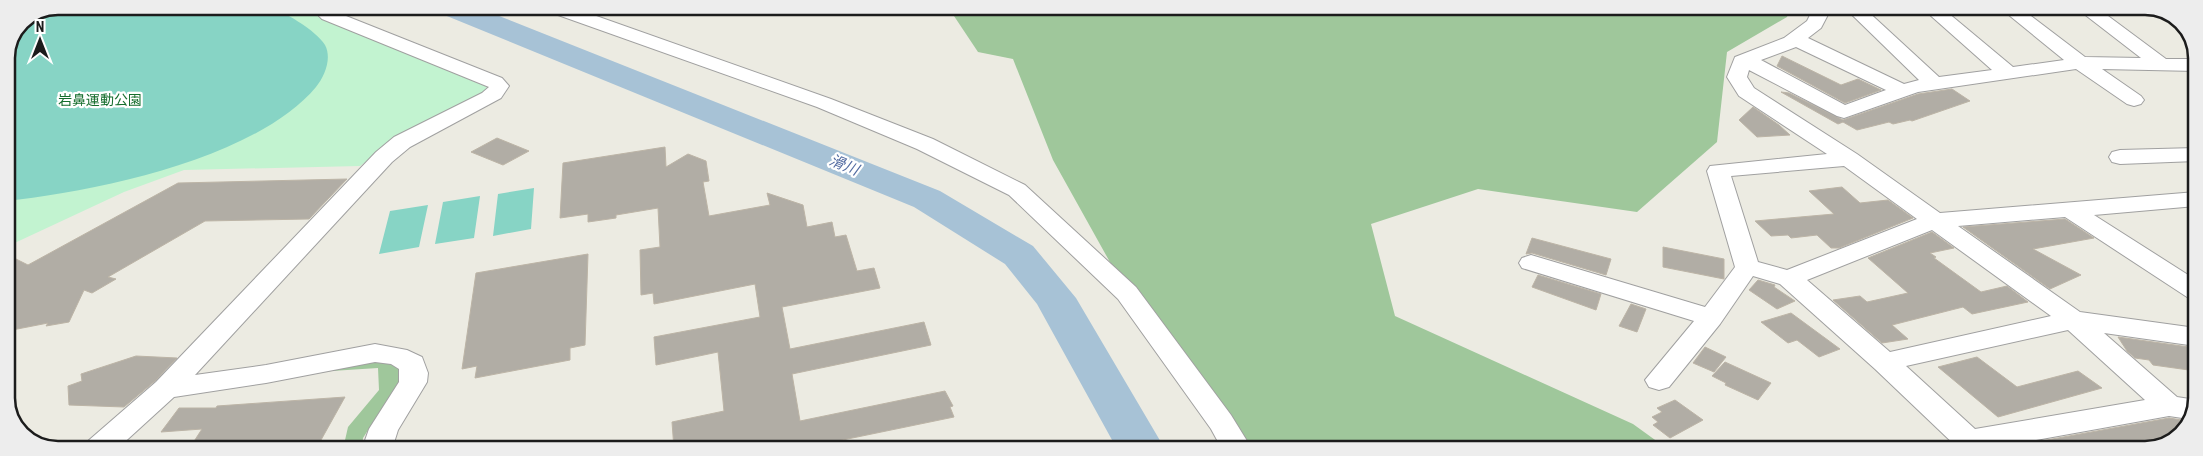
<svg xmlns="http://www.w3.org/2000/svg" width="2203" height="456" viewBox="0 0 2203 456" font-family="'Roboto Condensed','Noto Sans JP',sans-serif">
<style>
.forest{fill:#9fc79b}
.park{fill:#c2f3d0}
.pitch{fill:#87d4c5}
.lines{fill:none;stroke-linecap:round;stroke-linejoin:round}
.river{fill:#a7c2d6;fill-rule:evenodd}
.building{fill:#b1ada5;stroke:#bcb4a6}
.minor-casing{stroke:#a0a0a0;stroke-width:2}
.minor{fill:#fff;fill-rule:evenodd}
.labels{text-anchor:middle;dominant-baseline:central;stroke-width:4.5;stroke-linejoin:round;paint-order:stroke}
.park-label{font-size:14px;fill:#166e2e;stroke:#fff}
.water-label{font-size:15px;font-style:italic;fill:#526ba1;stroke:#fff}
.rim{fill:none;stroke:#1c1c1c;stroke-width:2.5}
</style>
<rect width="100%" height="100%" fill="#ecebe2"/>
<!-- forest -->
<path class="forest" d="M948,7H1791L1787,17L1727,52L1717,142L1637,212L1478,189L1371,224L1395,316L1633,424L1669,450L1223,449L1111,264L1053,160L1013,59L978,52Z
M360,360L384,362L400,367L398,383L363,438L362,449H343L348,427L379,390L378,368L316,372Z"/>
<!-- park -->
<path class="park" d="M58,6H321L317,16L487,87L482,94L394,141L360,166L184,170L124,192L6,247V57L21,21Z"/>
<!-- pitch -->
<path class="pitch" d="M58,6C107,6 156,6 205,6C223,6 248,3 265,6C281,9 317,31 325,45C332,58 325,76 316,87C257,158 95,192 6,201V57L21,21Z
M534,188L531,229L493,236L498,194Z
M480,196L474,238L435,244L443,202Z
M428,205L419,247L379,254L390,211Z"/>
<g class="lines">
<!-- river -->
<path class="river" d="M433,6H474L940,191L1033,246L1076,298L1165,449H1117L1037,304L1005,264L914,207L437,12Z"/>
</g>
<!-- building -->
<path class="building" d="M1782,56L1841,85L1858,79L1881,90L1845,103L1777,66Z
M1952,89L1970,101L1912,121L1910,120L1893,124L1889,122L1857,130L1843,122L1838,124L1781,92L1789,93L1843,120L1918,94Z
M1753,107L1779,125L1790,135L1757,137L1739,120Z
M497,138L529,151L503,165L471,152Z
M665,147L666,167L688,154L706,161L709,181L703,182L709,216L770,205L767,193L803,205L807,227L832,222L835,237L846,235L857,271L874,268L880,288L782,307L790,349L924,322L931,345L792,374L800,421L945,391L953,406L950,407L954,417L799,449H674L672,422L724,411L718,352L656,365L654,337L760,317L755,284L654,304L653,293L641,295L640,250L660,247L658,208L616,215V218L588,222V214L560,218L563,163Z
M347,179L309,219L205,221L108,277L116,279L92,293L84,290L69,322L46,326L48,323L7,331L6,254L28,265L178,183Z
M1842,187L1860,203L1888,200L1913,218L1839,248H1831L1817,235L1791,238L1788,235L1771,236L1755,221L1834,214L1809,191Z
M2065,219L2094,238L2033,249L2081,275L2050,289L1963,227Z
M1932,232L1954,248L1930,253L1936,257L1934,258L1981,292L2007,286L2028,302L1972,314L1963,307L1892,325L1908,339L1882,343L1833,300L1860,296L1867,302L1908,293L1868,258Z
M1532,238L1611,259L1606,275L1532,253L1526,254Z
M1663,247L1724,259V279L1663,267Z
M588,254L585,345L570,348V360L475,378L477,366L462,369L476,273Z
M1538,275L1601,294L1596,310L1532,287Z
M1758,280L1775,285L1774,287L1795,301L1777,309L1749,290Z
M1631,304L1646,309L1637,332L1619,326Z
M1791,313L1840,349L1819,357L1797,340L1788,343L1761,322Z
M2118,337L2196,348V371L2153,365L2149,360L2135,358L2127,351Z
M1705,347L1726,357L1714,372L1693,363Z
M136,356L177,358L155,381L124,407L69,405L68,386L82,381L81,374Z
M1977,357L2017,387L2078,371L2102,388L1998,417L1938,367Z
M1725,362L1771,383L1758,400L1725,385L1726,383L1712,376Z
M345,397L316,449H189L202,429L161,432L179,408H216L217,406Z
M1675,400L1703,420L1670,438L1653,425L1658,422L1652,417L1662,412L1657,408Z
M2169,418L2188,421L2179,437L2146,450H2039L2030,443Z"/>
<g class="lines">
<defs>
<path id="minor" d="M321,6H340L336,12L502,78L509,86L501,98L410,147L392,162L195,375L266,365L375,344L407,350L422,357L428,373L427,382L398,430L392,449H362L369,429L399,382V369L391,364L375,362L266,383L174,397L117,449H83L88,441L156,382L376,152L394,137L482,93L489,87L322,19L316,13Z
M541,6H568L831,99L933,139L1025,185L1136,287L1231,415L1252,449H1222L1211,429L1118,299L1009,195L917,149L817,107L544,10Z
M1814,7H1832L1821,28L1808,38L1904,84L1919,80L1844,7H1863L1939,77L1992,70L1921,7H1941L2013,67L2064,60L1999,7H2019L2085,57L2141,58L2075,7H2096L2166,59H2196V71L2102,69L2141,96L2144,100L2141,104L2134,106L2127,104L2076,69L1918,92L1844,118L1837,116L1749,70L1747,77L1754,88L1857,154L1940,213L2196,192V206L2094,215L2196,280V299L2187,297L2065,217L1958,226L2080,312L2196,328V346L2104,333L2177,397L2196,400V408L2189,419L2169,416L1980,450L1959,449L1875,369L1780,284L1753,276L1720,324L1669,387L1659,390L1649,387L1645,380L1694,321L1522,268L1519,263L1522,258L1531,255L1705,307L1735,267L1707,171L1710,166L1827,154L1739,96L1727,77L1735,57L1784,38L1807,21ZM1796,47L1886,90L1845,105L1761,60ZM1844,166L1917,219L1787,270L1758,262L1731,176ZM1932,230L2051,316L1890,352L1807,280ZM2068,330L2145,400L1975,429L1906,366Z
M2196,148V161L2120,164L2112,162L2109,157L2112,152L2120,150Z"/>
</defs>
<!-- minor casing -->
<use href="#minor" class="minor-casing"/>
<!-- minor -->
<use href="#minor" class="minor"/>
</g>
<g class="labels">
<!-- park labels -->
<g class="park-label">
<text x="100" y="100">岩鼻運動公園</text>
</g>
<!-- water labels -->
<g class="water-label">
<text transform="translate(844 165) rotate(22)">滑川</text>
</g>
</g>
<!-- crop -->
<path d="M0 0H2203V456H0ZM58 15H2145A43 43 0 0 1 2188 58V398A43 43 0 0 1 2145 441H58A43 43 0 0 1 15 398V58A43 43 0 0 1 58 15Z" fill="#ededed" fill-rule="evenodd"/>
<path class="rim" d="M58 15H2145A43 43 0 0 1 2188 58V398A43 43 0 0 1 2145 441H58A43 43 0 0 1 15 398V58A43 43 0 0 1 58 15Z"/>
<!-- north arrow -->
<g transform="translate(40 40)" stroke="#ffffff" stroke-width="4" paint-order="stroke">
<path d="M0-4L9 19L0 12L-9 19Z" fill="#1c1c1c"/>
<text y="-8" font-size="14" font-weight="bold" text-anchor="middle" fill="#1c1c1c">N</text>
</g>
</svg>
